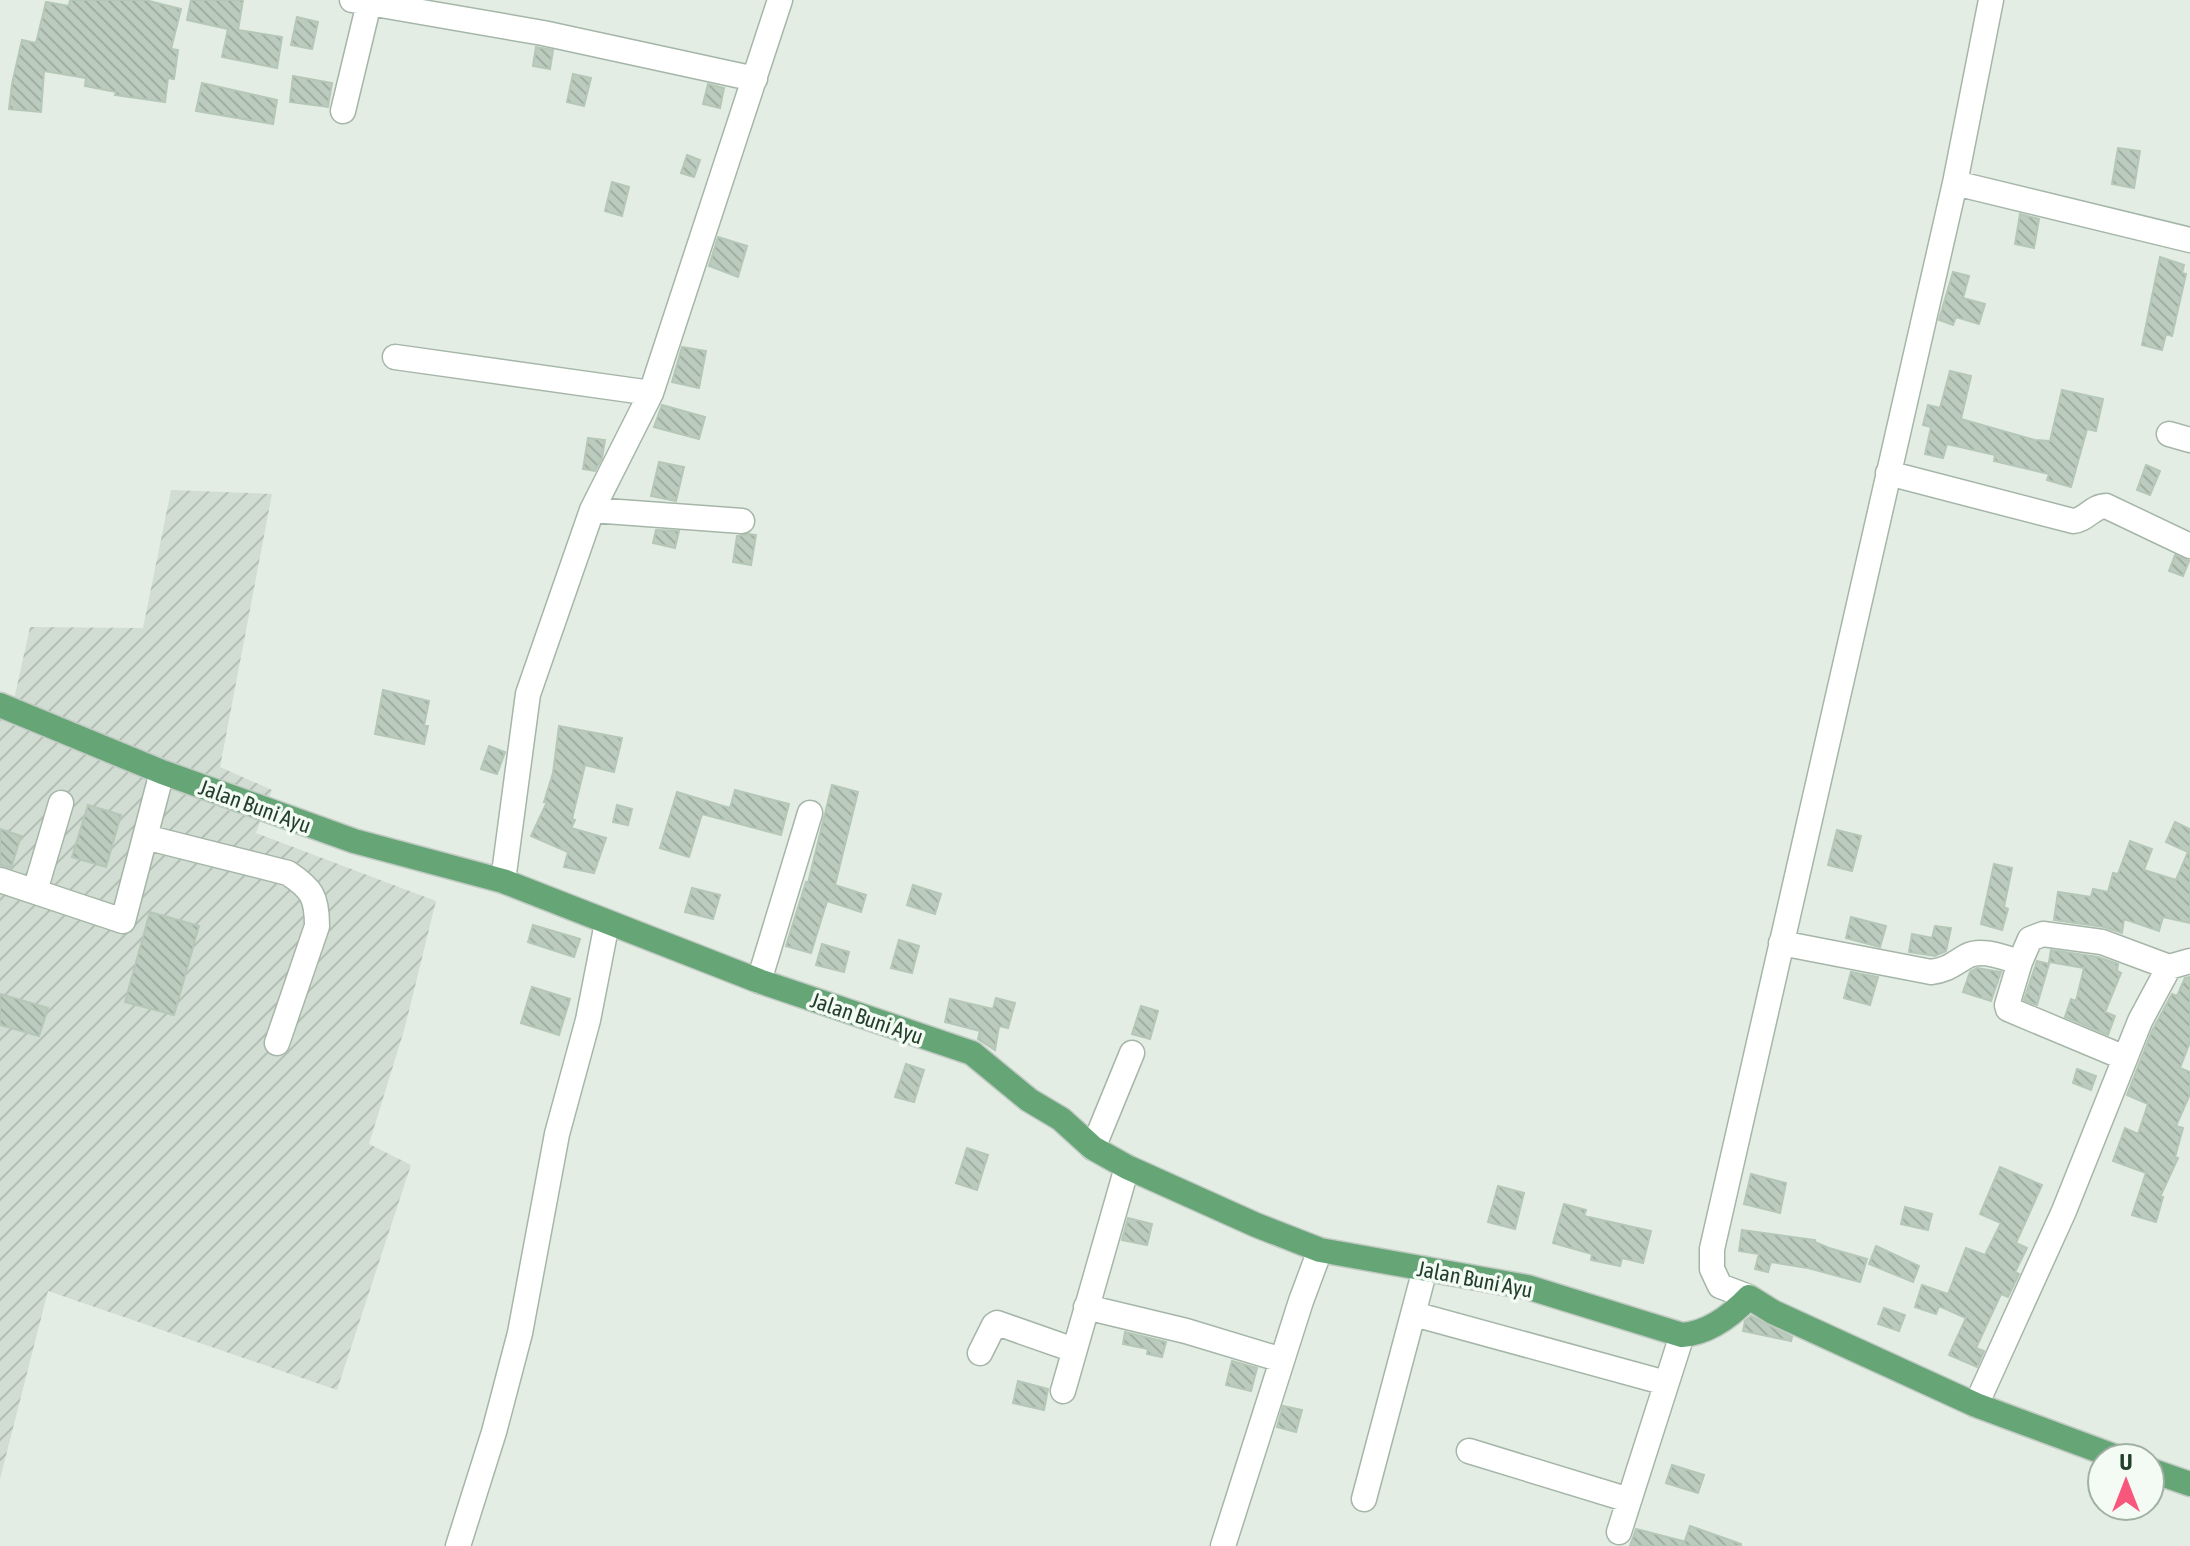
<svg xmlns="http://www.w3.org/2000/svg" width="2190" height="1546" viewBox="0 0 2190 1546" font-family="'Asap Condensed',sans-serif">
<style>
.industrial{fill:url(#industrial-furrows)}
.building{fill:url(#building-back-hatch);stroke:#b5c7b7;stroke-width:2}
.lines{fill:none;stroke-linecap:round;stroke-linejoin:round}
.minor-casing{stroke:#a5b6a8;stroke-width:27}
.major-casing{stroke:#c1cac3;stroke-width:27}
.minor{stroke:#fff;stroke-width:24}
.major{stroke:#65a576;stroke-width:24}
.labels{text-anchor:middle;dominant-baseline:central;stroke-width:7;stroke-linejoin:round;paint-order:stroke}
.street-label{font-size:22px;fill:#224029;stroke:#f4faf4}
</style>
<defs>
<pattern id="industrial-furrows" width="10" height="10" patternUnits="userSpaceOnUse" patternTransform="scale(2)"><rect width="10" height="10" fill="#d1ddd2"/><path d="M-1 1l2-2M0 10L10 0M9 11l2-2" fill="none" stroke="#b3bfb4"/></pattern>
<pattern id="building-back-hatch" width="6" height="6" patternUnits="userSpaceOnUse" patternTransform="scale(2)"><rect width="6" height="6" fill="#bbcbbd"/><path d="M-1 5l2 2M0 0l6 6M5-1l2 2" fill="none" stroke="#a0afa2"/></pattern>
</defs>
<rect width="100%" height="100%" fill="#e3ede4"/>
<!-- industrial -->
<path class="industrial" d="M171,490L272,494L220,767L272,790L256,833L436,901L405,1027L369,1144L411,1165L337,1390L48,1291L0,1479V711L11,713L30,627L143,628Z"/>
<!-- building -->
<path class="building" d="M70,0H145L181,9L171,49L178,50L174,79L168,78L165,102L115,95L116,92L85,86L86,78L44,71L41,112L9,109L12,84L22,40L36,43L46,2L69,6Z
M191,0H243L238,30L282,37L277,68L222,57L228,29L187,20Z
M297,17L318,22L312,49L291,45Z
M536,47L553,50L550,69L533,66Z
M573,74L591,78L584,106L567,102Z
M293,76L332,83L328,107L290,102Z
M202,83L277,100L273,124L196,111Z
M708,84L724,88L720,108L703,104Z
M2118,148L2140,151L2134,188L2112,184Z
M687,155L700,160L694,177L681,173Z
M612,182L629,187L622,216L605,211Z
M2020,214L2039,219L2034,248L2015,244Z
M718,237L747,246L738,277L709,266Z
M2160,257L2184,265L2182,273L2186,274L2172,336L2166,334L2162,350L2142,345Z
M1953,272L1969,276L1963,298L1985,304L1979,324L1956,317L1953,325L1939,320Z
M682,347L706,351L699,388L672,382Z
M1950,371L1971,376L1961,419L2035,440L2050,441L2062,390L2103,399L2096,431L2087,429L2071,487L2047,480L2049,474L1994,461L1995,455L1947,444L1943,458L1925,454L1931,427L1923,425L1928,405L1940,408Z
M662,405L705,417L699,439L654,427Z
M588,438L605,440L602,458L595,471L583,469Z
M659,462L684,467L676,501L651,496Z
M2146,465L2160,471L2150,495L2137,490Z
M656,530L679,531L675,548L653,543Z
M749,534L756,535L751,565L733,562L737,536Z
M2175,555L2189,561L2183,576L2169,571Z
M383,690L429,701L424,726H428L424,744L375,734Z
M559,726L622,738L614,772L585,765L572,819L575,820L571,828L606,838L594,873L564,867L568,852L531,836L547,802H544L553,773Z
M489,746L505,752L497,774L481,769Z
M832,785L858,792L835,885L866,895L861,912L827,901L811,953L786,946L806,882L808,883Z
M735,790L789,804L781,835L702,814L689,857L660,848L677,792L730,808Z
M88,805L121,815L106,867L72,857Z
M617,805L632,809L628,825L613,822Z
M2175,822L2190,829V923L2163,917L2159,931L2124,919L2122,933L2104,927L2054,920L2058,892L2091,897L2093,889L2108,892L2113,873L2118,874L2130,841L2152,849L2144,870L2176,880L2188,852L2166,842Z
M0,829L21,836L11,868L0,865Z
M1837,830L1861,836L1852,871L1828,865Z
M1994,864L2012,868L2004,907L2008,909L2002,930L1981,924Z
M913,885L941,894L935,914L907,905Z
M692,888L720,895L713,919L685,912Z
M150,912L199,926L174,1015L125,1002Z
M1851,917L1886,926L1880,947L1846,938Z
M533,925L580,939L574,957L528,942Z
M1935,926L1951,928L1946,951L1935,956L1909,952L1912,934L1932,938Z
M899,940L919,946L912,973L891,968Z
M822,944L849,952L844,972L816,965Z
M2051,950L2098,957L2118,964L2117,971L2121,973L2105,1012L2115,1016L2108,1035L2065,1017L2071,999L2076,1001L2084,968L2049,962Z
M2037,961L2049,964L2037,1005L2024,1000Z
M1977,968L2001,972L1991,1001L1963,992L1970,972Z
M1851,972L1878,977L1870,1005L1844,998Z
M2190,977V1042L2180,1068L2190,1072V1094L2176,1126L2183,1128L2175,1157L2178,1158L2160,1197H2163L2156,1222L2132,1215L2146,1173L2113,1161L2125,1128L2138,1134L2148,1104L2127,1095L2152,1031L2172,994L2177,996L2185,978Z
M532,987L570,999L559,1035L521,1023Z
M0,994L48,1008L39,1036L0,1025Z
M996,998L1015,1003L1008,1028L999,1026L995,1050L978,1039L980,1031L945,1022L950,999L993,1009Z
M1141,1006L1158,1011L1150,1039L1132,1034Z
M906,1064L924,1070L914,1102L895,1097Z
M2077,1069L2096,1076L2091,1090L2073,1083Z
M967,1148L988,1155L977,1190L956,1183Z
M2000,1167L2042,1185L2016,1243L2027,1248L2015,1272L2019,1274L2008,1297L2001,1294L1976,1348L1984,1351L1977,1367L1949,1355L1966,1318L1939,1306L1936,1314L1915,1307L1922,1285L1948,1294L1966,1248L1985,1255L2001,1223L1980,1214Z
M1751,1174L1786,1183L1780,1213L1744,1204Z
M1498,1186L1524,1193L1515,1229L1488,1222Z
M1564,1204L1586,1210L1584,1216L1651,1231L1643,1263L1622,1258L1620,1266L1591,1260L1592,1254L1553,1243Z
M1905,1207L1932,1214L1928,1230L1901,1224Z
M1128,1218L1152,1224L1147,1245L1122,1240Z
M1742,1230L1815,1240V1242L1829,1248L1867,1259L1860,1282L1808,1268L1771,1262L1768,1272L1755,1269L1759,1254L1739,1251Z
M1876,1246L1919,1266L1913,1282L1869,1264Z
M1884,1308L1905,1315L1899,1331L1878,1324Z
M1751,1316L1792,1337L1791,1341L1743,1331L1745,1321Z
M1125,1332L1166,1342L1162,1357L1147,1354L1148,1349L1123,1344Z
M1232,1361L1257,1368L1251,1391L1226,1385Z
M1018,1381L1048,1389L1044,1410L1013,1403Z
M1283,1406L1302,1410L1296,1432L1277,1427Z
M1672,1465L1704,1475L1698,1493L1666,1483Z
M1690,1526L1741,1544V1546H1630L1636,1529L1683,1541V1546Z"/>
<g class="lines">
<defs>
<path id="minor" d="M352,0L543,33L755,79
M343,111L369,3
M1955,183L2190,240
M395,357L651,393
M2169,434L2190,440
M1888,473L2073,521C2086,520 2093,506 2106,506L2190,546
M592,510L742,521
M145,837L288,873C312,889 317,897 317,926L277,1043
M0,880L123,921L162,772
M503,881L528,694L592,510L651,393L780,0
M35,891L61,803
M1781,943L1931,972C1948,970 1953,964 1967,956C1982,948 2004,958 2020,962
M759,981L810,813
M2125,1058L2008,1009L2007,1005L2020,962L2030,939L2043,934L2102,942L2169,967
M1093,1148L1132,1053
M1749,1297L1720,1286L1712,1269V1249L1955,183L1991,0
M1086,1307L1186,1331L1282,1360
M1414,1314L1666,1383
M980,1353L994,1325L997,1323L1074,1350
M1063,1391L1127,1167
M1976,1405L2064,1211L2140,1021L2169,967L2190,961
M1469,1451L1629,1500
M1364,1499L1425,1269
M1619,1532L1682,1335
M458,1546L494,1432L520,1333L557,1134L588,1020L607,923
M1223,1546L1301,1301L1320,1250"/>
<path id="major" d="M0,705L162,772L354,841L503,881L759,981L972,1053L1029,1100L1061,1119L1093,1148L1127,1167L1256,1225L1320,1250L1527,1287L1682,1335C1708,1333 1731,1316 1749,1297L1773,1312L1976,1405L2119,1458
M2150,1470L2190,1484"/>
</defs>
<!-- minor casing -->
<use href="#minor" class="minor-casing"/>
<!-- major casing -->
<use href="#major" class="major-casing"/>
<!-- minor -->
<use href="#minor" class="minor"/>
<!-- major -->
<use href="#major" class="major"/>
</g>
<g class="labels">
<!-- street labels -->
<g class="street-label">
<text transform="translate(255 806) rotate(20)">Jalan Buni Ayu</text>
<text transform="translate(867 1018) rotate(19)">Jalan Buni Ayu</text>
<text transform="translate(1475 1279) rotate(11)">Jalan Buni Ayu</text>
</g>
</g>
<!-- north arrow -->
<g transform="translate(2126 1482)"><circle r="38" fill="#f4faf4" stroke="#a0b0a3" stroke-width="2"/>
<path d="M0-6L14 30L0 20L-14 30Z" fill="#f8577c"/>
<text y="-12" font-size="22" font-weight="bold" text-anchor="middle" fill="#224029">U</text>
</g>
</svg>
